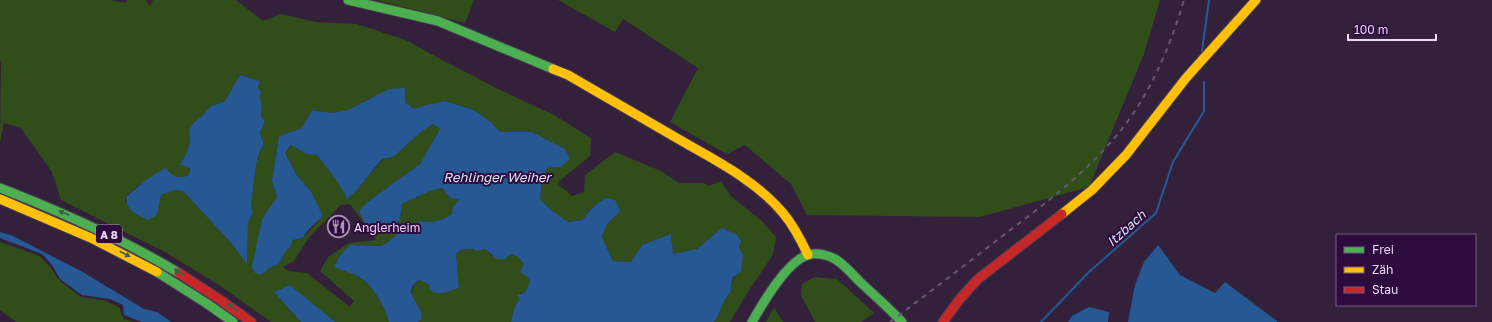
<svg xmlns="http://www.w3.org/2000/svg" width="1492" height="322" viewBox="0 0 1492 322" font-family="'Golos Text',sans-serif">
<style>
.green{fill:#314d19;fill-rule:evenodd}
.water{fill:#265994}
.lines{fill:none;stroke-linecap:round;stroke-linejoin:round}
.stream{stroke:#265994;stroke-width:2}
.fast-casing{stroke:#4c3d54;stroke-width:11}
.slow-casing{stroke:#4c3d54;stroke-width:11}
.jam-casing{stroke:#4c3d54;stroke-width:11}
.fast{stroke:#4caf50;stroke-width:9}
.slow{stroke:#ffc107;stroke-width:9}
.jam{stroke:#c62828;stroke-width:9}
.rail{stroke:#66596d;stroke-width:2;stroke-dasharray:5 5;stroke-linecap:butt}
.oneway{fill:#3c5d46}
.labels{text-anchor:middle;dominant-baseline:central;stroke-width:4;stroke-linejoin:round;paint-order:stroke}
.shield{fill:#2d0b3c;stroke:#b199be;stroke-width:1}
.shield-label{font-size:11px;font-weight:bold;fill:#ead6f5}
.poi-label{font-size:12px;fill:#ead6f5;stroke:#2d0b3c;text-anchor:start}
.water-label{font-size:13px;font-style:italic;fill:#d7e5f8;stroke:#2d0b3c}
</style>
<rect width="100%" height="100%" fill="#33213c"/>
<!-- green -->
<path class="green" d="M0,0H110L126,3L127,0H146L150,6L153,0H236L263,21L281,14L316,22L357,24L408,41L431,54L498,89L554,115L591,138L590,156L557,183L572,196L584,192L585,175L615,152L661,171L679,183H704L709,186L721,181L731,196L763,222L776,237L773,255L749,290L730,322H714L717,318L724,301L731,291V285L743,255L728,231L722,228L697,249L673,254L671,234L642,245L631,262L613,261L602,237L607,224L620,211L594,206L582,220L568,222L551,210L540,199L542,182L547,168L561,167L565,149L532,132H500L492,123L474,110L445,101L430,104L414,109L405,102L369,99L349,110L333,113L312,110L302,128L279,136L272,181L277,197L262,219L261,275L269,268L279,264L285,252L290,248L293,240L303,238L323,216L312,193L296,174L285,153L292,145L306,154L317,155L335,177L343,189L347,199L357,190L383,159L393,157L421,132L433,124L440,129L420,164L369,201V227L388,229L400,220L402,204L430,191L442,188L450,198L460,200L452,214L442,220L430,222L420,221L396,235L388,242L381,246L350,245L339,257L334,267C344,271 357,274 365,281C376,291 385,308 389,322H335L274,292L301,322H271L222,287L165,252L61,200L52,172L21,128L4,123L0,143L1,61H0ZM240,75L260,81L258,87L261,92L260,99L262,106L261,117L265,121L260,133L264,144L259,153L256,165L251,205L253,212L248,223L247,263L233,245L183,191L174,190L161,195L159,204L126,202L127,195L145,181L173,176L182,178L189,175L190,169L186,166L180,165L187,152L190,142L189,130L194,122L200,118L211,106L225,101ZM350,204L376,240L349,243L328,257L320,271L354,301L350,307L307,273L288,271L283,267L294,261L310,236L341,205Z
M377,0H474L465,23Z
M558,0H1160L1144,54L1089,187L980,217L807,215L791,184L745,145L727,154L670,122L698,68L623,19L615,32Z
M0,242L40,256L50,267L58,279L81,297L106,301L120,308L121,314L124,319L135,322H16L0,310Z
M474,249L476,251L485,249L492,256H508L512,254L518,257L524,264L530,281L526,291L520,293V299L515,306L511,322H418L421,320C415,304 406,295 418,280L425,282L430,286V289L459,288L456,254L461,250Z
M814,277L837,279L874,313L861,322H815L801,295L802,284Z
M774,307L783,322H766Z"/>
<!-- water -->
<path class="water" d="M240,75L260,81L258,87L261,92L260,99L262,106L261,117L265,121L260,133L264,144L259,153L256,165L251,205L253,212L248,223L247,264L233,245L183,191L174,190L161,195L157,215L148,220C136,214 125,211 127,196L145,181L165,168C173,176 177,180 189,175L190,169L186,166L180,165L187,152L190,142L189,130L194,122L200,118L211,106L225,101Z
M405,88V102L414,109L430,104L445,101L474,110L492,123L500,132H532L565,149L570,159L561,167L547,168L542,182L540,199L551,210L568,222L582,220L594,206L606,198L615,200L620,211L607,224L602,237L613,261L631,262L642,245L671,234L673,254L697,249L722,228L737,235L741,241L739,248L743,255L741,272L733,277L731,285V291L724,301L717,318L714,322H511L515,306L520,299L517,296L526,291L530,281L527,276L520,272L524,264L518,257L512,254L508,256L506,259H497L485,249L476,251L474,249L461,250L456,254L459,288C449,291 439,297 430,290V286L425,282L418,280L412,287L411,293L422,314L421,320L418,322H389C385,308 376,291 365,281C357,274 343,271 334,267L339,257L350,245L381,246L388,242L396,235L410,226L420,221L430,222L442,220L452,214L453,206L460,200L450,198L442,188L430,191L402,204L400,220C389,230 384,228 369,227L364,222L359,211L369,201L420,164L440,129L433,124L421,132L393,157L382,159L357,190L347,199C340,182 328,170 317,155L306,154L291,145L285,153L296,174L312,193L323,216L307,231L303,238L293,240L290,248L285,252L279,264L269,268L261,275L255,273L252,267L262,219L277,197L272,181L279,136L302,128L312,110L333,113L348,110L389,89Z
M0,232L13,236L81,271L144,309L157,312L171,322H142L124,315L123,305L110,299L82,295L60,279L52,265L42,254L0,238Z
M1158,245L1180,275L1215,293L1225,282L1277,321V322H1128L1135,285L1144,262Z
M290,285L334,321L335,322H301L274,292Z
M1089,307L1109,312L1108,322H1068L1072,316Z"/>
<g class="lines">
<!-- stream -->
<path class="stream" d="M1202,51L1209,0
M1041,322L1089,272L1156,213L1173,162L1204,111V82"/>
<defs>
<path id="fast" d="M348,0L438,21L553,69
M0,188C62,212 122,239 179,273
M157,272L206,303L233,322
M752,322C763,303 787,261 808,255C816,252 828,255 835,259C845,265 852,274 860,282C874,295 889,308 902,322"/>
<path id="slow" d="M553,69L568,75C608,98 647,121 687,144C721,163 758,183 783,213C794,226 801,240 808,255
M0,199L91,238L157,272
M1062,214L1092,190L1126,155L1186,78L1256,0"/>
<path id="jam" d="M179,273L222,301L251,322
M943,322L959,300L978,279L1062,214"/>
</defs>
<!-- fast casing -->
<use href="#fast" class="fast-casing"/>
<!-- slow casing -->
<use href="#slow" class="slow-casing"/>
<!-- jam casing -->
<use href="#jam" class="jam-casing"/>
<!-- fast -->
<use href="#fast" class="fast"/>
<!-- slow -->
<use href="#slow" class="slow"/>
<!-- jam -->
<use href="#jam" class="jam"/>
<!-- rail -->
<path class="rail" d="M890,322C927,294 964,266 1001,237C1054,197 1109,156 1143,98C1161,67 1174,34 1184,0"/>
</g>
<!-- one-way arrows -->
<defs><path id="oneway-solid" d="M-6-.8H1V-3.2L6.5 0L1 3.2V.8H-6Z"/></defs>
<g class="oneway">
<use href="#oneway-solid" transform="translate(64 213) rotate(-157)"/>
<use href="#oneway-solid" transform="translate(125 254) rotate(28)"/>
<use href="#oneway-solid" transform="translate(179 272) rotate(-147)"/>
<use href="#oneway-solid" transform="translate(232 307) rotate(-144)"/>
</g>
<!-- icons -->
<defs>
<symbol id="restaurant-ring" viewBox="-11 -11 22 22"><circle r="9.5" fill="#2d0b3c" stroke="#aa97b4" stroke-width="1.5"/><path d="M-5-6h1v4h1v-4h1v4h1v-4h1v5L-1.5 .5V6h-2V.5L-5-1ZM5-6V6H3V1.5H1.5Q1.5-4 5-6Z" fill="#aa97b4"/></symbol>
</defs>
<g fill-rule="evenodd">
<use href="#restaurant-ring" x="326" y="214" width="25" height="25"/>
</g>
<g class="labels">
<!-- shield labels -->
<rect class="shield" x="96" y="225" width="26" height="18" rx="3"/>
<g class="shield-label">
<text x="109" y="234">A 8</text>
</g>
<!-- poi labels -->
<g class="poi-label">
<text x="354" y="227">Anglerheim</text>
</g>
<!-- water labels -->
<g class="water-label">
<text x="497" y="177">Rehlinger Weiher</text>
<text transform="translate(1126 228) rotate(-42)">Itzbach</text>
</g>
</g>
<!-- legend -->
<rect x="1336" y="234" width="140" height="72" fill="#2d0b3c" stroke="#795c86"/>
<rect x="1344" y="247" width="20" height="6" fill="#4caf50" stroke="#795c86"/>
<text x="1372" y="254" font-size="12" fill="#ead6f5">Frei</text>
<rect x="1344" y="267" width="20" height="6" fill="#ffc107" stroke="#795c86"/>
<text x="1372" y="274" font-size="12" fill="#ead6f5">Zäh</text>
<rect x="1344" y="287" width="20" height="6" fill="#c62828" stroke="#795c86"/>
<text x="1372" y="294" font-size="12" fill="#ead6f5">Stau</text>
<!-- scale -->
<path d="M1348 34v6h88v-6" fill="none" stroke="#ead6f5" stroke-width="2"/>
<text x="1354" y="34" font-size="12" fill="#ead6f5" stroke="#2d0b3c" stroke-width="3" paint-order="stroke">100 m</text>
</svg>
